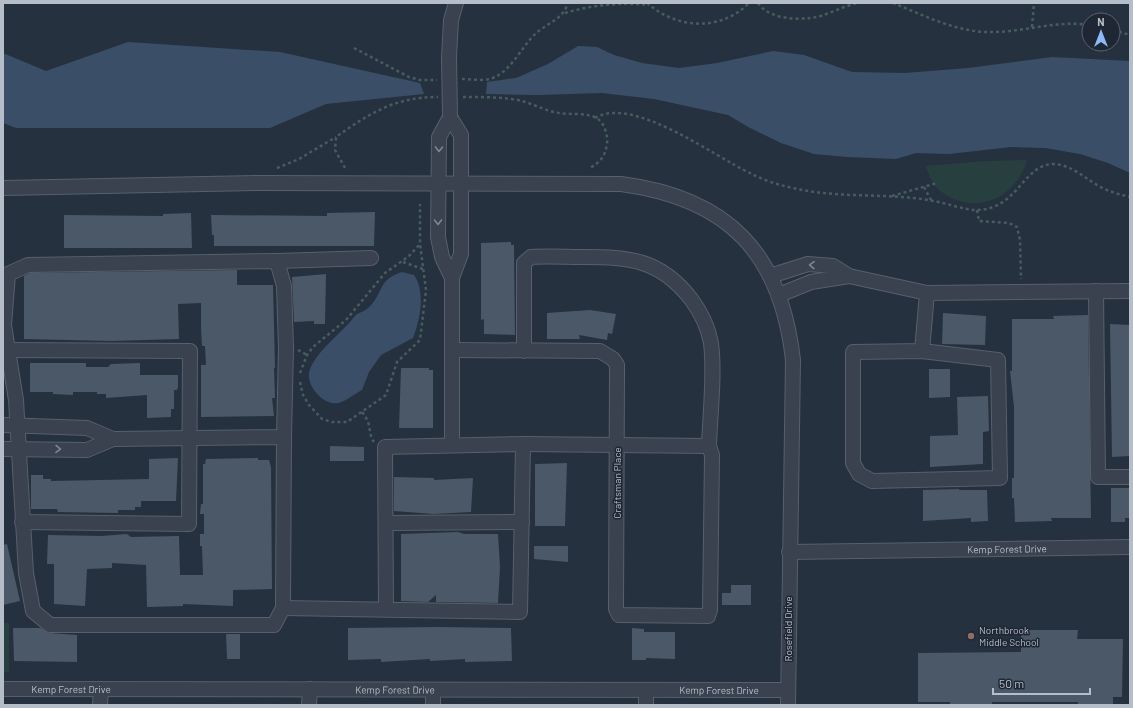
<svg xmlns="http://www.w3.org/2000/svg" width="1133" height="708" viewBox="0 0 1133 708" font-family="Barlow,sans-serif">
<style>
.green{fill:#283f40}
.water{fill:#3a4f67}
.building{fill:#4b5867}
.lines{fill:none;stroke-linecap:round;stroke-linejoin:round}
.minor-casing{stroke:#57606c;stroke-width:16}
.path{stroke:#475c5e;stroke-width:2.5;stroke-dasharray:3 3;stroke-linecap:butt}
.minor{stroke:#39424e;stroke-width:14}
.minor-bridge-casing{stroke:#57606c;stroke-width:16;stroke-linecap:butt}
.minor-bridge{stroke:#39424e;stroke-width:14}
.oneway{stroke:#7d8692}
.education-dot{fill:#8d6e63;stroke:#1e2733;stroke-width:1.5}
.labels{text-anchor:middle;dominant-baseline:central;stroke-width:3;stroke-linejoin:round;paint-order:stroke}
.street-label{font-size:10px;fill:#b5bdc9;stroke:#1e2733}
.poi-label{font-size:10px;fill:#b5bdc9;stroke:#1e2733;text-anchor:start}
</style>
<rect width="100%" height="100%" fill="#25313e"/>
<!-- green -->
<path class="green" d="M1027,160C1016,201 970,218 937,188C932,183 928,173 926,166L986,161Z
M3,623H9V672H3Z"/>
<!-- water -->
<path class="water" d="M128,42L280,52L420,83L424,94L326,104L270,128H16L3,123V53L46,71Z
M578,46L597,47L614,55L642,63L679,68L717,63L773,51L804,55L852,72L905,73L968,68L1052,57L1130,61V173L1108,163L1080,154L1045,148L1011,147L949,154L916,153L896,159L847,157L814,154L781,143L750,128L728,115L654,99L602,93L537,95L486,94L487,82L516,78L548,64Z
M402,272L414,275C426,292 420,320 413,338L381,355L369,372L362,390C354,394 347,401 338,403C322,406 304,383 310,369C317,352 335,338 347,325C351,322 354,316 357,314C364,311 367,310 372,304C378,297 380,288 386,281C391,276 396,274 402,272Z"/>
<!-- building -->
<path class="building" d="M375,212L374,246H214V235H212L211,215L327,216V213Z
M191,213L192,248H64V215L163,216V214Z
M511,242V245H514L515,335L484,334V319L481,320V243Z
M237,270V285H273L275,368H274L275,398H272L274,416L201,417V365H206L205,346H202L201,328V303L178,304L179,339L112,341L24,339V276L30,273Z
M326,274L325,324H314V321L294,322L292,277Z
M590,310L616,314L612,334L608,333L607,340L579,335L580,339H547V313Z
M943,313L986,316L985,345L942,344Z
M1088,315L1091,518H1051L1052,521L1015,522L1014,498H1012V478H1014V407L1010,371H1012V319H1054L1053,316Z
M1110,324L1130,325V456L1112,457Z
M30,363H86V367H108L111,364L140,363V375H178V387L177,390H174V409H171V417L147,418V395L106,398V394H97V392H73V395L53,394V392H30Z
M401,368H429V370H433V428H399Z
M929,369H950V397L929,398Z
M988,396L989,431L983,432V464L930,467V436L958,435L957,397Z
M330,446L364,447V461H330Z
M178,458L176,501H141V507H135V510H118V513L58,512L57,509H31V475H43V479H51V481L149,479V459Z
M258,458V460H269L271,467L272,589L233,590V606L183,604V606L147,607L146,565L112,563V568L87,569L85,606L54,604V564H47L48,535L101,536L127,534L131,537L179,536L180,575H203L202,546H200V534H204V514H200L201,504H203V464H205L206,459Z
M567,463L565,526H535V464Z
M394,477L434,478V480L473,478L471,512L434,514L394,511Z
M1111,488H1130V518H1125V522H1111Z
M959,489V490H987L988,521L971,522V518L923,521V490Z
M458,532L464,534H498L500,567L498,603L436,602V595L428,602L401,601V534Z
M7,544L20,601L3,605V545Z
M534,546H568V562L534,559Z
M731,585H751V605H722V593H731Z
M438,627L511,628L512,661L465,662V659L430,661V659L381,662V659L348,660V628Z
M13,628H40L49,633L77,635V662L14,661Z
M632,628L644,629V632H675V659L646,658V660H632Z
M1021,630H1078L1077,639H1123L1122,697H1113V705H1078V702H992V705H950V702H918V653L1021,652Z
M226,634H240V659H227Z"/>
<g class="lines">
<defs>
<g id="minor">
<path d="M449,57L451,20L456,3"/>
<path d="M3,188L259,183L621,184C729,198 781,254 793,360L788,705"/>
<path d="M277,261L371,258"/>
<path d="M770,276L808,264L833,266L849,276"/>
<path d="M452,278L442,257L438,237L439,137L450,117L461,135V254L452,278V445"/>
<path d="M1096,291L1098,477H1130"/>
<path d="M779,295L811,282L849,276L927,293L1130,291"/>
<path d="M8,350L190,351L189,524L22,522"/>
<path d="M453,350L600,351L613,359L617,365V373L616,609L619,615L708,616L710,610L712,455L709,446C710,414 715,374 711,343C708,327 700,311 691,299C660,259 629,257 583,257C565,257 548,256 531,257L524,263V351"/>
<path d="M922,351L853,352V463L859,474L872,481L1000,478L998,360L922,351L927,293"/>
<path d="M3,425L87,428L113,439L87,450L3,449"/>
<path d="M113,439L284,437L283,608L274,625H50L33,611L26,573L16,400L4,325L8,274L28,265L277,261L284,286L286,348L284,437"/>
<path d="M523,444L709,446"/>
<path d="M386,523L522,522"/>
<path id="s1" d="M789,552L1130,547"/>
<path d="M283,608L520,612L523,444L385,447L386,610"/>
<path id="s2" d="M3,689L788,690"/>
<path d="M433,690V705"/>
<path d="M100,705L101,689"/>
<path d="M309,705L310,689"/>
<path d="M646,705V690"/>
</g>
</defs>
<!-- minor casing -->
<use href="#minor" class="minor-casing"/>
<!-- path -->
<path class="path" d="M647,3C677,29 720,32 749,3
M758,3C768,18 793,20 810,18C825,17 842,6 858,3
M893,3C923,15 958,33 992,32C1025,32 1056,20 1089,25
M565,13C591,5 621,2 649,5
M1032,27L1034,3
M1113,30L1130,35
M354,48L409,77L420,80H437
M462,79C470,79 482,81 490,79C513,72 522,43 540,30C552,21 563,18 568,3
M463,97C481,97 500,97 518,100C532,103 545,111 559,113C571,115 588,112 598,119C605,124 608,137 607,144C605,157 600,162 590,168
M595,118C633,95 715,157 750,173C763,180 778,185 793,188C842,200 894,191 943,203C960,207 975,214 993,207C1019,198 1027,165 1053,164C1073,164 1089,183 1107,190C1114,193 1122,195 1130,197
M277,168L299,159L336,137
M345,168L335,150L336,137C370,113 395,97 438,97
M924,187L931,200
M892,196L937,183
M977,210L979,221L1009,223L1017,227L1020,240L1021,279
M403,262L423,269
M298,350L307,355
M300,373L307,355L313,347L346,320L385,273L409,256L420,244
M300,382L303,395L309,405L322,419L332,422H347L386,395L397,362L420,340L426,290L420,244V204
M362,412C373,425 367,432 374,442"/>
<!-- minor -->
<use href="#minor" class="minor"/>
<defs>
<path id="minor-bridge" d="M449,57L450,117"/>
</defs>
<!-- minor-bridge casing -->
<use href="#minor-bridge" class="minor-bridge-casing"/>
<!-- minor-bridge -->
<use href="#minor-bridge" class="minor-bridge"/>
</g>
<!-- one-way arrows -->
<defs><path id="oneway-chevron" d="M-2-3.5L2.5 0L-2 3.5" fill="none" stroke-width="1.6" stroke-linecap="round" stroke-linejoin="round"/></defs>
<g class="oneway">
<use href="#oneway-chevron" transform="translate(439 149) rotate(91)"/>
<use href="#oneway-chevron" transform="translate(438 222) rotate(90)"/>
<use href="#oneway-chevron" transform="translate(812 265) rotate(-178)"/>
<use href="#oneway-chevron" transform="translate(58 449) rotate(1)"/>
</g>
<!-- markers -->
<circle class="education-dot" cx="971" cy="636" r="4"/>
<g class="labels">
<!-- street labels -->
<g class="street-label">
<text transform="translate(617 483) rotate(-90)">Craftsman Place</text>
<text stroke="none"><textPath href="#s1" startOffset="218">Kemp Forest Drive</textPath></text>
<text transform="translate(788 629) rotate(-90)">Rosefield Drive</text>
<text stroke="none"><textPath href="#s2" startOffset="68">Kemp Forest Drive</textPath></text>
<text stroke="none"><textPath href="#s2" startOffset="392">Kemp Forest Drive</textPath></text>
<text stroke="none"><textPath href="#s2" startOffset="716">Kemp Forest Drive</textPath></text>
</g>
<!-- poi labels -->
<g class="poi-label">
<text x="979" y="630">Northbrook<tspan x="979" dy="12">Middle School</tspan></text>
</g>
</g>
<!-- border -->
<rect width="1133" height="708" fill="none" stroke="#b5bdc9" stroke-width="8"/>
<!-- north arrow -->
<g transform="translate(1101 32)"><circle r="19" fill="#1e2733" stroke="#5a636f"/>
<path d="M0-3L7 15L0 10L-7 15Z" fill="#8dbaf6"/>
<text y="-6" font-size="11" font-weight="bold" text-anchor="middle" fill="#b5bdc9">N</text>
</g>
<!-- scale -->
<path d="M993 688v6h97v-6" fill="none" stroke="#b5bdc9" stroke-width="2"/>
<text x="999" y="688" font-size="12" fill="#b5bdc9" stroke="#1e2733" stroke-width="3" paint-order="stroke">50 m</text>
</svg>
